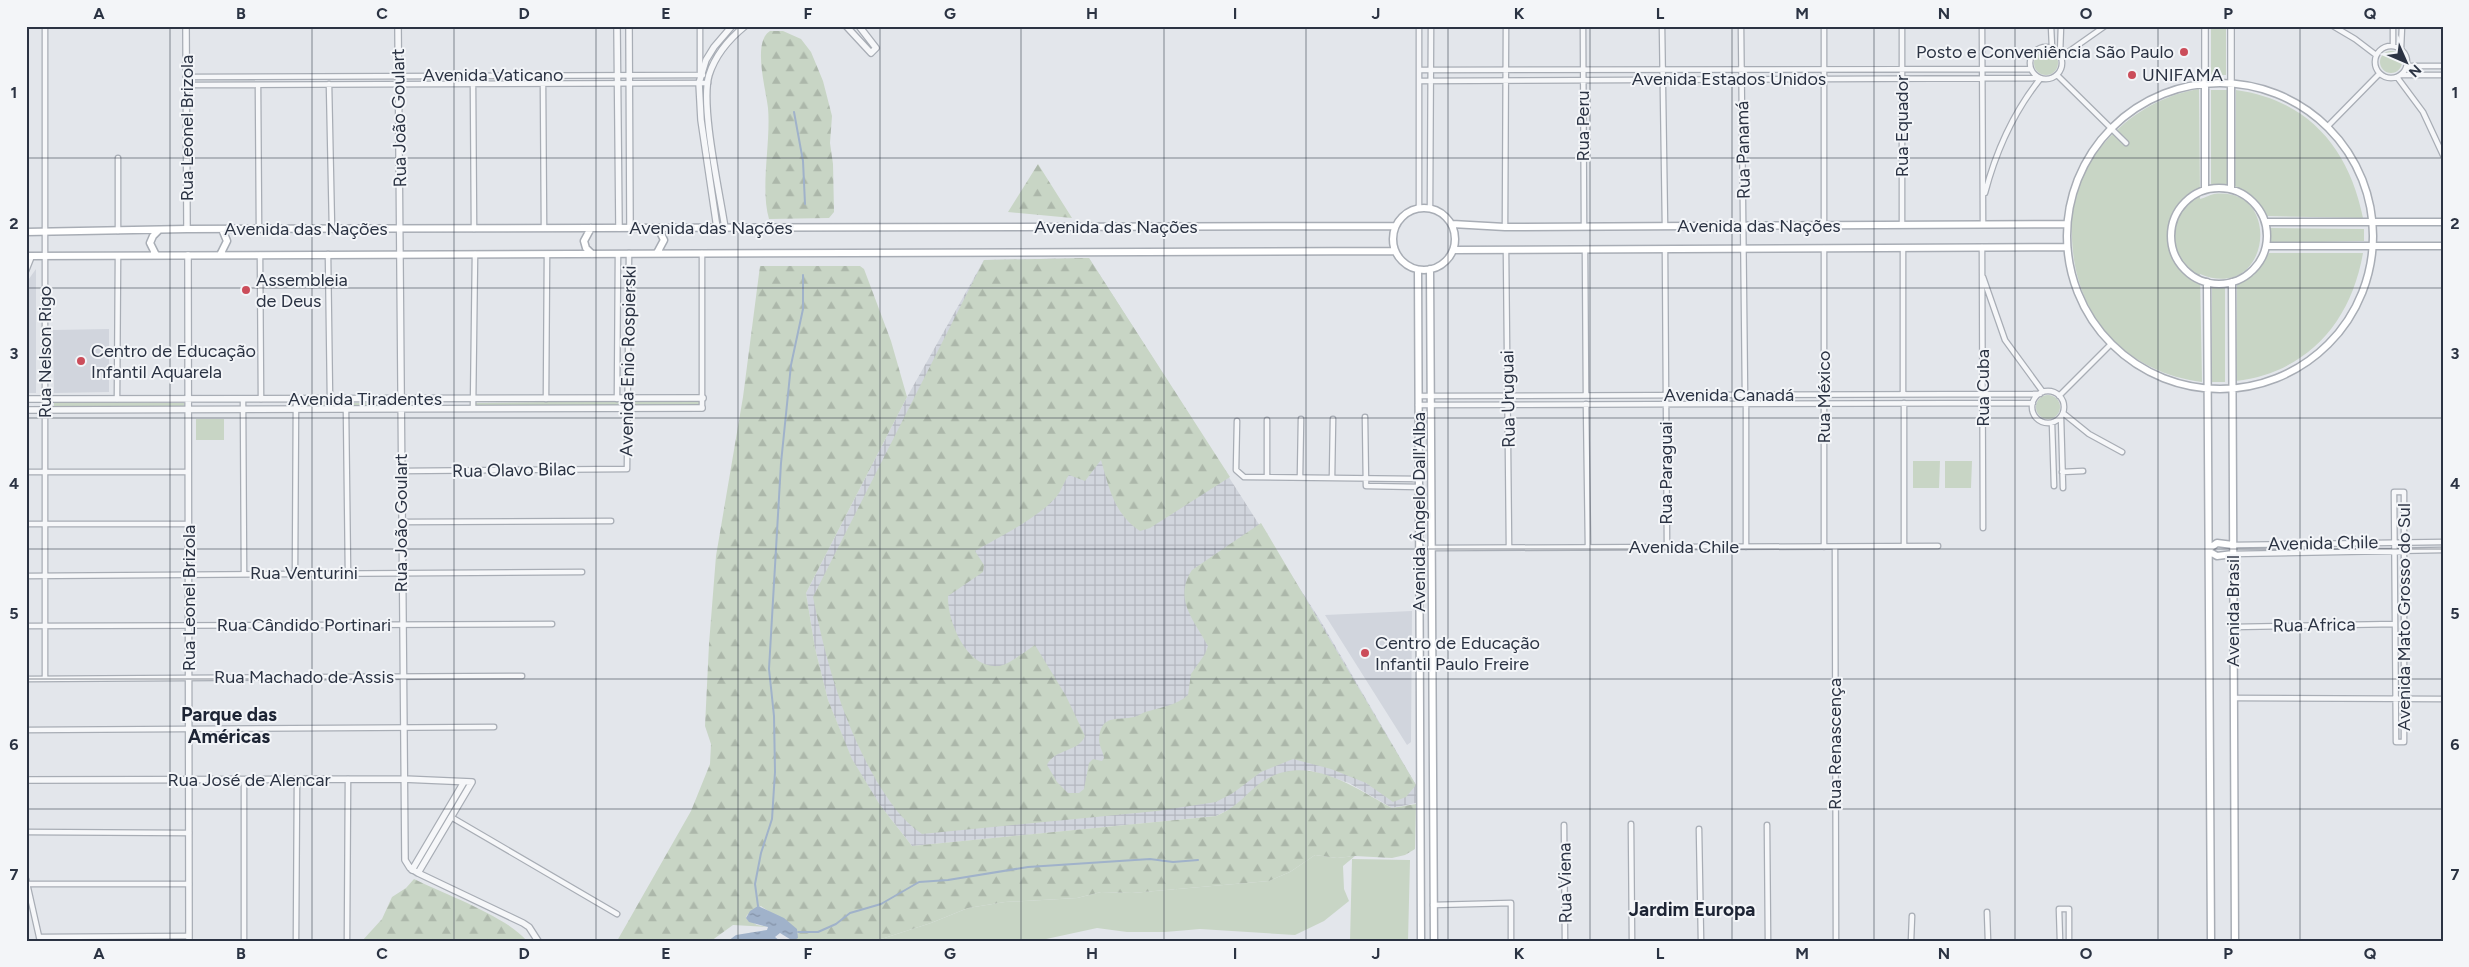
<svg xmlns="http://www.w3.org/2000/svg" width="2469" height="967" viewBox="0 0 2469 967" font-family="Figtree,sans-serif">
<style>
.built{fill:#d1d5dd}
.industrial{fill:url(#industrial-grid)}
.grass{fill:#c8d5c5}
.forest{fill:url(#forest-firs)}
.water{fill:url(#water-ripples)}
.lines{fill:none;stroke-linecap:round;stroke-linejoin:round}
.stream{stroke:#a0b2ca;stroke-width:2}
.minor-casing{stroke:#a8adb5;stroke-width:7}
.tertiary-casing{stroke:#a8adb5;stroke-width:8}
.secondary-casing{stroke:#a8adb5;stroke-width:9}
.minor{stroke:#f6f7f9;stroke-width:4.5}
.tertiary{stroke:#f6f7f9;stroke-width:5.5}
.secondary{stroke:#fff;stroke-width:6}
.grid{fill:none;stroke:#2b3343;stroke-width:1;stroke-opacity:0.55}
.poi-dot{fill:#cb4d5a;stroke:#f3f5f8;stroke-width:2}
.labels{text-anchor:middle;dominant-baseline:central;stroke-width:4;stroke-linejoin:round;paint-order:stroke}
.poi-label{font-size:18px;fill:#2b3343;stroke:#f3f5f8;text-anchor:start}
.street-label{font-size:18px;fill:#2b3343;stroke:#f3f5f8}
.neighbourhood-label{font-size:19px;font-weight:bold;fill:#1d2434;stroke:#f3f5f8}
.neatline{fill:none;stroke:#2b3343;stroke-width:2}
.grid-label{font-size:16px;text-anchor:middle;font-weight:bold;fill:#2b3343}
</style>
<defs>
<pattern id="industrial-grid" width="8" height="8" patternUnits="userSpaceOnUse" patternTransform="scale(1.25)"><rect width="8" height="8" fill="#d1d5dd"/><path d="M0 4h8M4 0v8" fill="none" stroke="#b4b7bf"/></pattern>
<pattern id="forest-firs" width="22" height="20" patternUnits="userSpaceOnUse" patternTransform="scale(1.25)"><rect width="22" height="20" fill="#c8d5c5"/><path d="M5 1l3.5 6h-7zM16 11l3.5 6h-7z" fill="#acb7aa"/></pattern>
<pattern id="water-ripples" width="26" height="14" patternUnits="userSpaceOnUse" patternTransform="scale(1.25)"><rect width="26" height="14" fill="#a0b2ca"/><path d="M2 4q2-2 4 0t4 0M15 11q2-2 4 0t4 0" fill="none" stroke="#8391a6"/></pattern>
</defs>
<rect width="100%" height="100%" fill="#e3e6eb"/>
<!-- built -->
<path class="built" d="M36,269V393H26V283Z
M109,329V392L54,393L53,330Z
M1412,611L1411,742L1407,745L1325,615Z"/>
<!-- industrial -->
<path class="industrial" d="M1089,258L1320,620L1416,785V803L1392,808L1349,783L1309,770L1216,816L912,846L880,805L852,760L828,700L815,648L806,593L907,397L984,260Z"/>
<!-- grass -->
<path class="grass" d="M2211,26H2226V75H2211Z
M2380 62a11 11 0 1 1 22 0a11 11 0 1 1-22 0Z
M2034 63a12 12 0 1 1 24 0a12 12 0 1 1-24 0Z
M2199,89L2200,199C2204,198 2210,195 2214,194C2284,185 2271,304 2200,274L2202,382C2125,372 2075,316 2072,239C2072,230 2070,221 2071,213C2081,150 2139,98 2199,89Z
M2211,90H2227V184H2211Z
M2236,90C2308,100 2349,148 2363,218L2266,216L2256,201L2235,186Z
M2269,228L2364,229V241L2269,243Z
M2269,253H2363C2351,322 2308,372 2236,381L2237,285L2254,275Z
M2212,288H2225V382H2212Z
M2036 407a12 12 0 1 1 24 0a12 12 0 1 1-24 0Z
M627,401V406L476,407V403Z
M631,401H699V405H631Z
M54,402L184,403V407L54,408Z
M298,403H398V407H298Z
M196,419H224V440H196Z
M1913,461H1940L1939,488H1913Z
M1945,461H1972L1971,488H1945Z
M1315,855L1337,858L1355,856L1343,866L1344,889L1349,901L1324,921L1295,935L1200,929L1165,932H1127L1097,928L1037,941H875L931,923L968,908L1005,902L1077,898L1101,892L1132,893L1269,881L1290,872Z
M1352,859L1410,860L1408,941H1350Z"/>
<!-- forest -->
<path class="forest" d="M770,31H783L801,39L811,52L823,81L832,116L830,143L833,164L834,212L829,218L769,219C760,188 771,142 768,108C766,89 752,42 770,31Z
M1038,164L1072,218L1008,212Z
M1089,258L1230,477L1150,528L1140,531C1114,514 1109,488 1101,460L1085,481L1069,475C1064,481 1062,490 1057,496C1040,517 999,537 975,551L984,565L983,572L948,596C947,620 966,669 998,666C1007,666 1027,650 1035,645L1066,696L1085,736C1079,752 1054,749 1047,765L1057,782L1068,793H1079L1084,789L1089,763L1093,759L1102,761L1104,758C1103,751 1099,746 1099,739C1101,713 1118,721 1134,717C1139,716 1143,712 1149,711C1163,707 1176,705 1188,695L1191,674L1205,654L1208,646C1194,620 1173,599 1192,570L1261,523L1416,785L1406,797L1393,802L1366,783L1331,769L1293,759L1261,772L1233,793L1216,802L1157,811L922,834C901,820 889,801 876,780C843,722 826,662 813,597L984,260Z
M760,266H860L864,269L891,341L907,397L806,593L815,648L828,700L852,759L880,805L912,846L1216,816C1239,807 1246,792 1265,780C1308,753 1355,788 1392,808L1416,804L1415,849L1405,855L1392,858L1355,856L1337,858L1315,855L1290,872L1269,881L1132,893L1101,892L1077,898L1005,902L968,908L931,923L875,941H794L798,932C787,920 774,916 761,906L747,915L746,918L757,925L768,927L733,925L711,941H617L691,811L710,764L711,744L705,726L709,644L716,556L743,397Z
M414,879C444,894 506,916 527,941H362L382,919L392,897L406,888Z"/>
<!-- water -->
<path class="water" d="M758,906L784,918L797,929L798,938L793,941L780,933L775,937L780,941H728L736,935L767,930L768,927L749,922L746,918L750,911Z"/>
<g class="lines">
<!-- stream -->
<path class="stream" d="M794,112L803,161L805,204
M758,906L755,884L761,853L772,819L775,772L774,716L769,669L781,463L791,365L803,309V275
M798,932H818L836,924L850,913L881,904L919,882L948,880L1028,867L1150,859L1173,862L1198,860"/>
<defs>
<path id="minor" d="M45,26V679
M700,26V72
M1419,26V208
M1583,26L1584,226
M1662,26L1665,226
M1741,26L1745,395
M1824,26V225
M1982,26L1983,224
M2051,26L2052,47
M2333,26L2355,39L2376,55
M2375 62a16 16 0 1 1 32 0a16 16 0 1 1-32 0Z
M2393,46V26
M2030 63a16 16 0 1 1 32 0a16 16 0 1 1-32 0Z
M2401,49L2402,26
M2060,54L2061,26
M2061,57L2105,26
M2407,66H2443
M1419,70L2031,69
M2057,75L2126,143
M2401,75H2443
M186,77L703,75
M2397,77L2423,112L2443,155
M1419,81L2039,78
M329,84L332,229
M473,84L474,229
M543,84L544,228
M186,85L708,83
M258,85L259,229
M2328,126L2379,74
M1985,193C1996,151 2013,113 2040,79
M1430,208L1431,26
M1902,225V26
M1505,227L1506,26
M118,231V158
M1982,247L1983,528
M1824,248V547
M1903,248V394
M1665,249L1667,547
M1506,250L1509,547
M1585,250L1586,395
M702,253V408
M328,254L330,399
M260,255L261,399
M26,271L32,256
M1983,277L2005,340L2043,392
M2032 407a16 16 0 1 1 32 0a16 16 0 1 1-32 0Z
M1419,396L2040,394
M2059,396L2111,344
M117,399L118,256
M243,399L244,574
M546,399L547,254
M617,399L618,254
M1586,404L1588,547
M1746,404V547
M1418,405L2033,403
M473,408L475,254
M346,409L348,573
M2063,413L2089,434L2122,452
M1365,417L1366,486L1419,487
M2061,417L2063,488
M1267,420V477
M1237,421L1236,470L1244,477L1419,479
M2052,423L2054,486
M401,471L627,469L629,253
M26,472H188
M2062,472L2083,471
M1300,477L1301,419
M1332,478L1333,419
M2394,492H2404V742H2396Z
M401,522L611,521
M26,524H188
M2233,545L2443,542
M1904,546V403
M1835,547L1836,941
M1430,548L1938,546
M2233,554L2443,550
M295,574L296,399
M26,576L582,572
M26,626L552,624
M2233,627L2395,624
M26,679L522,676
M2234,698L2443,699
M26,730L494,727
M451,817L617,914
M1631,824L1632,941
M1564,825L1565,941
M1767,825L1768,941
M1699,829L1701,941
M26,832L189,833
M26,879L40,941
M27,884H189
M1433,905L1511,903V941
M1987,912L1988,941
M39,937L189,936
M244,941V780
M296,941L297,780
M347,941L348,779
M1911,941L1912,916
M2060,941L2059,909H2069V941"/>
<path id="tertiary" d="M186,26L187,229
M398,26L405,860L410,868L418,873L523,923L529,927L538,941
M617,26L619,228
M629,26L630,228
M846,26L871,53L876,48L859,26
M2205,83V26
M2231,83V26
M717,228L701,120L699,83L706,60L714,47L732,26
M725,228C720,194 700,105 709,75C715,56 729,39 745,26
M188,255L189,941
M26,399L703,398
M26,410L702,408
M26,780L403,779L472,782L418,873
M412,870L464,782"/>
<path id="secondary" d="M2067 236a153 153 0 1 1 306 0a153 153 0 1 1-306 0Z
M2171 236a48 48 0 1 1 96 0a48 48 0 1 1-96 0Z
M2231,189V83
M2205,190V83
M1393 239a31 31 0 1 1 62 0a31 31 0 1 1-62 0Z
M2265,222H2443
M1452,224L1505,227L2067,224
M591,228L584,241L586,248L592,254
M26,232L187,229L1395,226
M2266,246H2443
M1453,250L2067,247
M657,253L664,240L658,228
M156,255L150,243L153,236L159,230
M220,255L227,241L222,229
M26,256L1395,251
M1430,269L1434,941
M1418,270L1421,941
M2207,282L2211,941
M2232,282L2235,941
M2210,548L2217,543L2233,545
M2210,552L2217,556L2233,554"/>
</defs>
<!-- minor casing -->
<use href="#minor" class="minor-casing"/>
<!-- tertiary casing -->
<use href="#tertiary" class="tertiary-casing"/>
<!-- secondary casing -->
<use href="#secondary" class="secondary-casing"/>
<!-- minor -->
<use href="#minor" class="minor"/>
<!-- tertiary -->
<use href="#tertiary" class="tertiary"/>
<!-- secondary -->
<use href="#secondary" class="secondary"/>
</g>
<!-- grid -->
<path class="grid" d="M170,26V941M312,26V941M454,26V941M596,26V941M738,26V941M880,26V941M1021,26V941M1164,26V941M1306,26V941M1448,26V941M1590,26V941M1732,26V941M1874,26V941M2015,26V941M2158,26V941M2300,26V941M26,158H2443M26,288H2443M26,418H2443M26,549H2443M26,679H2443M26,809H2443"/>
<!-- markers -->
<g class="poi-dot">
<circle cx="2184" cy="52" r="5"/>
<circle cx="2132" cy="75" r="5"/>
<circle cx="246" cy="290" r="5"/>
<circle cx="81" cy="361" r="5"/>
<circle cx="1365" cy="653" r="5"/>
</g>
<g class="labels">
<!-- poi labels -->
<g class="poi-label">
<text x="2174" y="52" text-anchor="end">Posto e Conveniência São Paulo</text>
<text x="2142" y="75">UNIFAMA</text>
<text x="256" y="280">Assembleia<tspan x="256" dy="21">de Deus</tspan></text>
<text x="91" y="351">Centro de Educação<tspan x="91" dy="21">Infantil Aquarela</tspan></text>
<text x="1375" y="643">Centro de Educação<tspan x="1375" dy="21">Infantil Paulo Freire</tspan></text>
</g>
<!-- street labels -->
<g class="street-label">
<text x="493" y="75">Avenida Vaticano</text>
<text x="1729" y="79">Avenida Estados Unidos</text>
<text transform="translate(399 118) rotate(-91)">Rua João Goulart</text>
<text transform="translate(1583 126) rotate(-90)">Rua Peru</text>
<text transform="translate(1902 126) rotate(-90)">Rua Equador</text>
<text transform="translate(187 128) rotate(-90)">Rua Leonel Brizola</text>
<text transform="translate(1743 150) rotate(-91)">Rua Panamá</text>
<text x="1759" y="226">Avenida das Nações</text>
<text x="1116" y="227">Avenida das Nações</text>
<text x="711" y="228">Avenida das Nações</text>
<text x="306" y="229">Avenida das Nações</text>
<text transform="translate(45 352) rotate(-90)">Rua Nelson Rigo</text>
<text transform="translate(628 361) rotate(-89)">Avenida Enio Rospierski</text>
<text transform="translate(1983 388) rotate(-90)">Rua Cuba</text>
<text x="1729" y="395">Avenida Canadá</text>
<text transform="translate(1824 397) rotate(-90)">Rua México</text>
<text x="365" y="399">Avenida Tiradentes</text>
<text transform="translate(1508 399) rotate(-91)">Rua Uruguai</text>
<text transform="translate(514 470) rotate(-1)">Rua Olavo Bilac</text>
<text transform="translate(1666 473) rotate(-90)">Rua Paraguai</text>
<text transform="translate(1419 512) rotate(-90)">Avenida Ângelo Dall'Alba</text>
<text transform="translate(401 523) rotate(-90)">Rua João Goulart</text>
<text transform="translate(2323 543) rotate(-1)">Avenida Chile</text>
<text x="1684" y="547">Avenida Chile</text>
<text x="304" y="573">Rua Venturini</text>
<text transform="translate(189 598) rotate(-90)">Rua Leonel Brizola</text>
<text transform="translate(2233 611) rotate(-90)">Avenida Brasil</text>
<text transform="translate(2404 617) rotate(-90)">Avenida Mato Grosso do Sul</text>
<text x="304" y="625">Rua Cândido Portinari</text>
<text transform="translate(2314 625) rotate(-1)">Rua Africa</text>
<text x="304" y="677">Rua Machado de Assis</text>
<text transform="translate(1835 744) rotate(-90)">Rua Renascença</text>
<text x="249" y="780">Rua José de Alencar</text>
<text transform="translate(1565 883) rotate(-91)">Rua Viena</text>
</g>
<!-- neighbourhood labels -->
<g class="neighbourhood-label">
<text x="229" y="714">Parque das<tspan x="229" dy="22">Américas</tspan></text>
<text x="1692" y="909">Jardim Europa</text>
</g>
</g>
<!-- border -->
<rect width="2469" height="967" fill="none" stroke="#f3f5f8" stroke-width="55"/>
<!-- north arrow -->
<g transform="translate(2406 62) rotate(135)" stroke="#f3f5f8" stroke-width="4" paint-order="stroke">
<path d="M0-4L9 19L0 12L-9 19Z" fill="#2b3343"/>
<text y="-8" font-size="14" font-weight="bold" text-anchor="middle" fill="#2b3343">N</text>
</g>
<rect x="28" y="28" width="2414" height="912" class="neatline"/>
<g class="grid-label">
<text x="99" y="19">A</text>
<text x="241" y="19">B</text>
<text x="382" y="19">C</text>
<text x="524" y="19">D</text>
<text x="666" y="19">E</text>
<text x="808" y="19">F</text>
<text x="950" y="19">G</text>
<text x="1092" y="19">H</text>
<text x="1235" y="19">I</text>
<text x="1376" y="19">J</text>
<text x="1519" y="19">K</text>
<text x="1660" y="19">L</text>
<text x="1802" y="19">M</text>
<text x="1944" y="19">N</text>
<text x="2086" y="19">O</text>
<text x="2228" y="19">P</text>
<text x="2370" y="19">Q</text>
<text x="14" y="98">1</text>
<text x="2455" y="98">1</text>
<text x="14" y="229">2</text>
<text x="2455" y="229">2</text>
<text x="14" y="359">3</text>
<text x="2455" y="359">3</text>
<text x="14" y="489">4</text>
<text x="2455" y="489">4</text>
<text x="14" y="619">5</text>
<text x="2455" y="619">5</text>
<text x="14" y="750">6</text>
<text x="2455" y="750">6</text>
<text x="14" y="880">7</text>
<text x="2455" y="880">7</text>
<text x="99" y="959">A</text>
<text x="241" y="959">B</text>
<text x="382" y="959">C</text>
<text x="524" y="959">D</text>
<text x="666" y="959">E</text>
<text x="808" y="959">F</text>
<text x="950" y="959">G</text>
<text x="1092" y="959">H</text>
<text x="1235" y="959">I</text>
<text x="1376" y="959">J</text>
<text x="1519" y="959">K</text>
<text x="1660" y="959">L</text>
<text x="1802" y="959">M</text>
<text x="1944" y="959">N</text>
<text x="2086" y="959">O</text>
<text x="2228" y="959">P</text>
<text x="2370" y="959">Q</text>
</g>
</svg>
